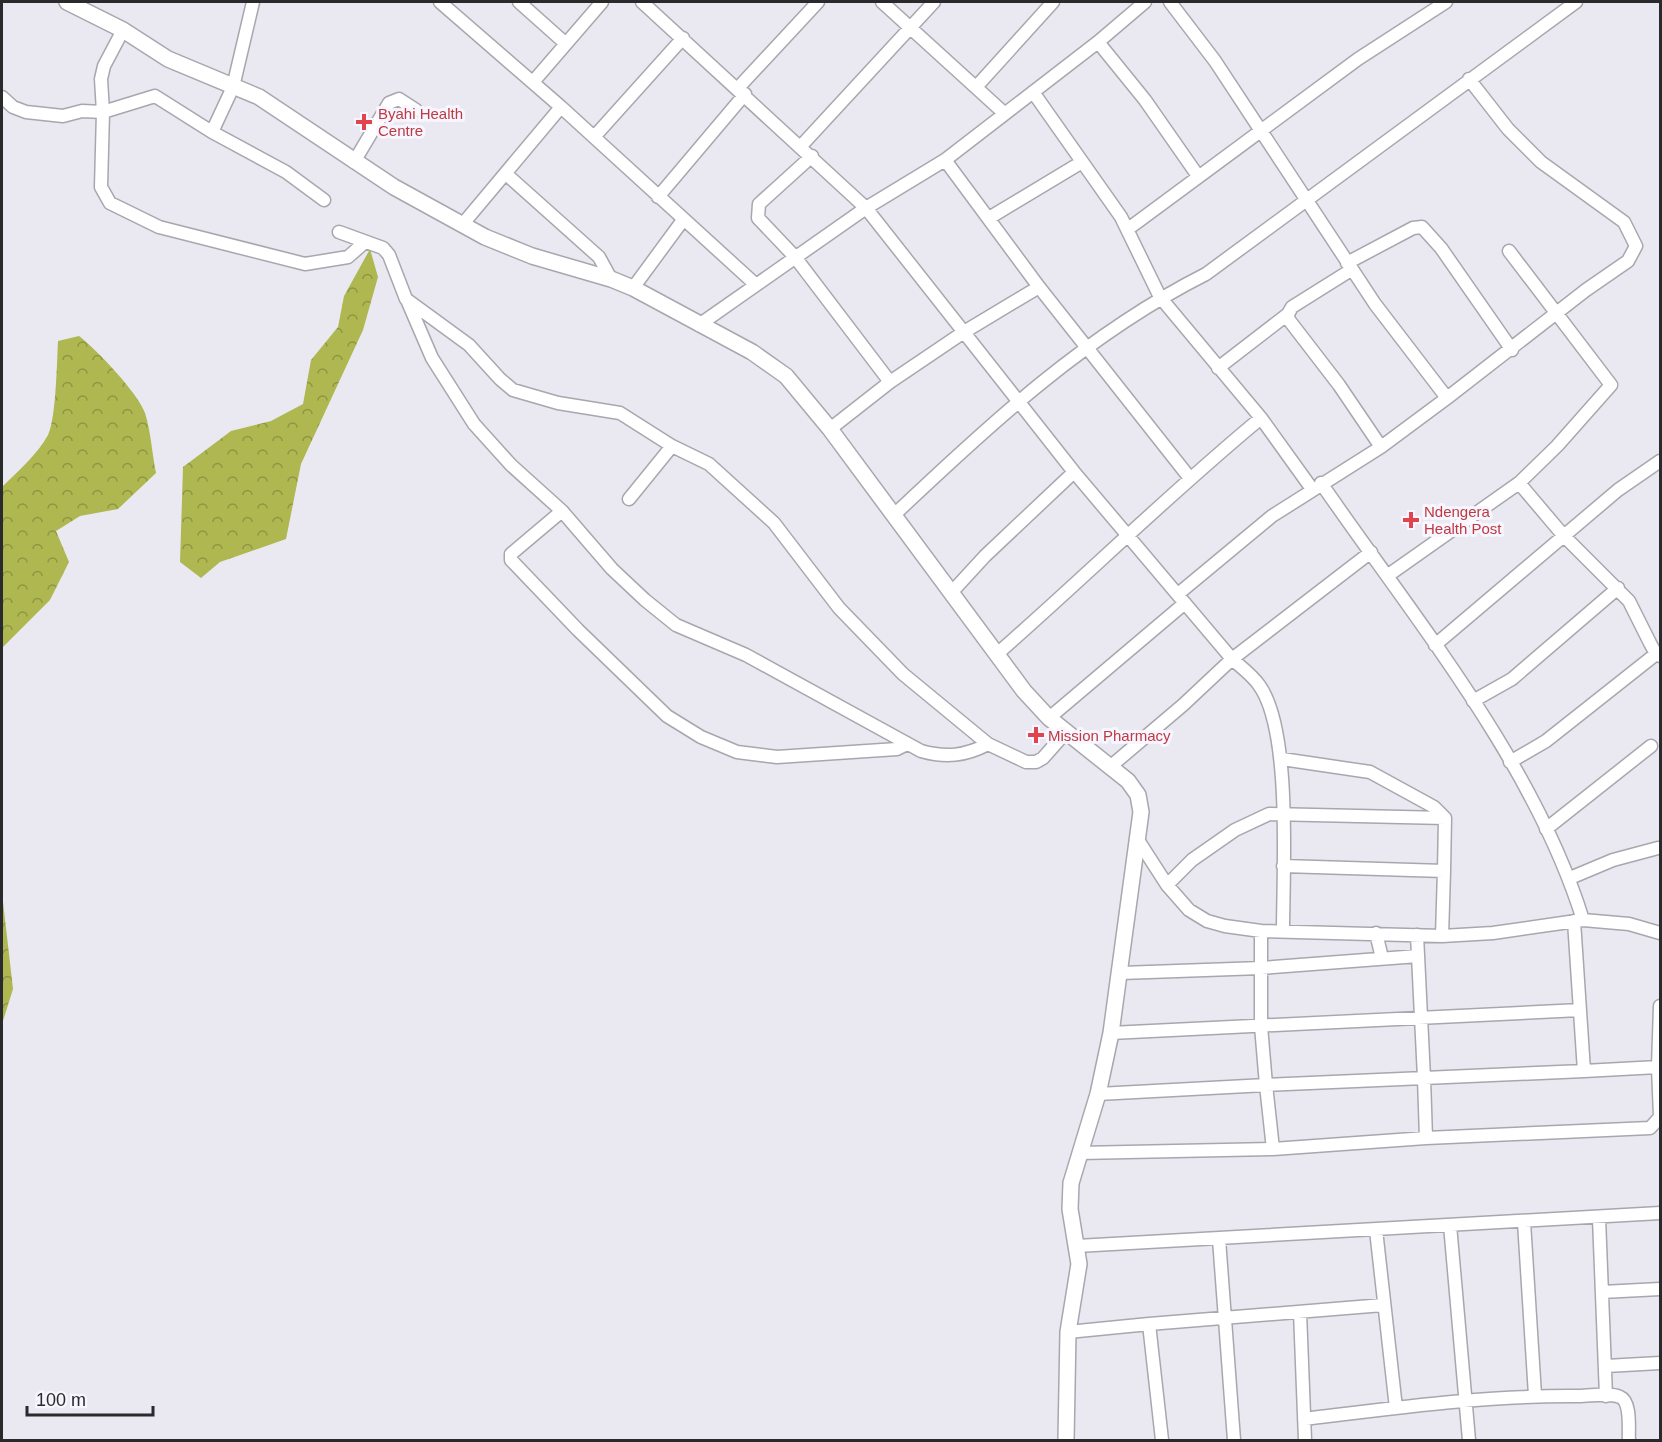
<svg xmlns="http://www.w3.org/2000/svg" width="1662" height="1442" viewBox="0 0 1662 1442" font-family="Arial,sans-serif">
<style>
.forest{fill:url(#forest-crowns)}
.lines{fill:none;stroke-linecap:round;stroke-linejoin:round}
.minor-casing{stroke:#a7a7ae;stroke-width:15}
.major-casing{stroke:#a7a7ae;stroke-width:18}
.minor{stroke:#fff;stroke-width:12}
.major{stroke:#fff;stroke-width:15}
.health-dot{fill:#e0444e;stroke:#f7f6ff;stroke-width:2}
.labels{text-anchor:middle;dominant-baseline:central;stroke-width:6;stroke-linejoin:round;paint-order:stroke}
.health-label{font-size:15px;fill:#be3a42;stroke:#f7f6ff;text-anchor:start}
</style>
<defs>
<pattern id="forest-crowns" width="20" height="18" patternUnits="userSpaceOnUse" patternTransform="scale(1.5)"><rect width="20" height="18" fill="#aeb750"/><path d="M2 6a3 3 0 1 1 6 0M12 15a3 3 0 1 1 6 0" fill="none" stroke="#8e9543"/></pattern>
</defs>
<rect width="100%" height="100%" fill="#eae9f1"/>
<!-- forest -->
<path class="forest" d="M370,249L378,277L363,330L301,464L286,539L220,562L201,578L180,562L183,467L231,431L271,421L303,404L311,360L338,327L344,296Z
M79,336C96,349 138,393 145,413C151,432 152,454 156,473L118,509L80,516L56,531L69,562L50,600L2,648V487C17,472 38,454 48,435C56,419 57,361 58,341Z
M2,893L13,989L2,1024Z"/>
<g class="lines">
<defs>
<path id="minor" d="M440,2L561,107L755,284
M519,2L565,43
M642,2L866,208L1074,472L1232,659L1371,552
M882,2L1004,113
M1170,2L1215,61L1375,304L1447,398L1381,447L1272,516L1178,594
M123,30L104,66L101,79L103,112L101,187L110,203L159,227L305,264L348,257L365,242
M1098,42L1145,100L1198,176
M533,82L602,2
M977,86L1053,2
M738,88L818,2
M1033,92L1121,217L1160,297L1261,418L1312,489
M2,97L13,107L26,112L63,116L82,111L103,112L155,96L212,132L286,172L324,200
M212,132L233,87L253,2
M594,137L683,38
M801,146L934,2
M812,156L759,204L758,218L795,257L890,382L964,332L1039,287
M945,160L1039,287L1189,477
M354,162L389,103L399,99L416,110
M506,174L599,257L611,279
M658,197L745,94
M989,218L1082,162
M462,225L561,107
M1128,229L1358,59L1446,2
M339,232L383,248L389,255L406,299L469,345L500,379L513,390L558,403L620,413L672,446L709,464L774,523L839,608L903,674L988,744L1026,762H1036L1043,758L1066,732
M1347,263L1413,228L1422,227L1441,248L1512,350
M1351,270L1292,307L1288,314L1289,320L1339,385L1381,447
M633,288L683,220
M407,300L432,358L474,424L511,465L562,511L612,569L645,600L676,625L746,655L921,751C946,758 965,756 988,744
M699,325L866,208L945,160L1098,42L1145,2
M1218,368L1288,314
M1447,398L1586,290L1628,261L1636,246L1624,222L1541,162L1508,129L1469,79
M830,429L890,382
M1321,483C1414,618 1534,762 1583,920
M1519,483L1563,535L1629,601L1650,643L1656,654L1660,656
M629,499L672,446
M562,511L511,554V560L578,630L667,716L701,737L737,752L777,757L897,749L907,744
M894,515C990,424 1087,334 1206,274L1576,2
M1387,576L1519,483L1557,446L1611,385L1509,251
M951,593L985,556L1074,472
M1435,645L1618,490L1660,461
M997,654C1086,576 1170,493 1261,418
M1473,701L1512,679L1618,588
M1049,718L1185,603
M1282,759L1370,772L1434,807L1445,818L1444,871
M1510,762L1546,741L1656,654
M1111,766L1183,705L1232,659C1241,667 1252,675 1259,685C1292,730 1283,873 1283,931
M1546,829L1651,746
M1138,840L1167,885L1189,910L1207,921L1225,926L1261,931L1442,936L1493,933L1583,920L1629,924L1660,933
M1283,866L1444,871L1442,936
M1570,878L1613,860L1658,848
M1167,885L1192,860L1235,830L1269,814L1445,818
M1261,931V1026L1266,1085L1424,1078L1417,935
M1376,933L1382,958
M1121,973L1261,968L1418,956
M1111,1033L1580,1010
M1584,1071L1658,1067
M1098,1094L1266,1085L1273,1149
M1426,1138L1424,1078L1584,1071L1574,921
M1079,1153L1273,1149L1426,1138L1650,1128L1660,1117L1658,1067L1660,1006
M1599,1218L1606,1396
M1524,1222L1535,1395
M1450,1225L1469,1440
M1376,1230L1396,1408
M1219,1239L1234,1440
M1077,1246L1660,1213
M1602,1292L1660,1289
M1300,1312L1305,1440
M1149,1324L1383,1305
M1068,1332L1149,1324L1162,1440
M1606,1366L1660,1363
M1304,1419C1395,1408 1487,1395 1579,1396C1591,1396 1609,1392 1620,1397C1632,1402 1628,1431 1629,1440"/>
<path id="major" d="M67,2L123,30L168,59L259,97L394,187L485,237L532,256L611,279L633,288L752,352L786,376L830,429L1024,691L1049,718L1128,781L1138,795L1141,812L1111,1033L1098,1094L1071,1183L1070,1209L1079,1264L1068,1332L1066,1440"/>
</defs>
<!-- minor casing -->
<use href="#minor" class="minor-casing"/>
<!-- major casing -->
<use href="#major" class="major-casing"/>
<!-- minor -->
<use href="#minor" class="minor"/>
<!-- major -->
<use href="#major" class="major"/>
</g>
<!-- markers -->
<g class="health-dot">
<path d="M361 113h6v6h6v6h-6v6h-6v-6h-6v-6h6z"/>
<path d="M1408 511h6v6h6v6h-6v6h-6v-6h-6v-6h6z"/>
<path d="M1033 726h6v6h6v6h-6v6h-6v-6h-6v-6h6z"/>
</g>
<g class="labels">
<!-- health labels -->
<g class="health-label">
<text x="378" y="113">Byahi Health<tspan x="378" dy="17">Centre</tspan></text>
<text x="1424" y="511">Ndengera<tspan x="1424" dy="17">Health Post</tspan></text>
<text x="1048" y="735">Mission Pharmacy</text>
</g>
</g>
<!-- border -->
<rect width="1662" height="1442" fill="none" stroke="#2a292c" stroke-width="6"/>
<!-- scale -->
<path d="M27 1406v9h126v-9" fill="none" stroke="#2a292c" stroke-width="3"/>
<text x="36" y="1406" font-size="18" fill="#2a292c" stroke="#f7f6ff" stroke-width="4.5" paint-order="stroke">100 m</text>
</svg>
